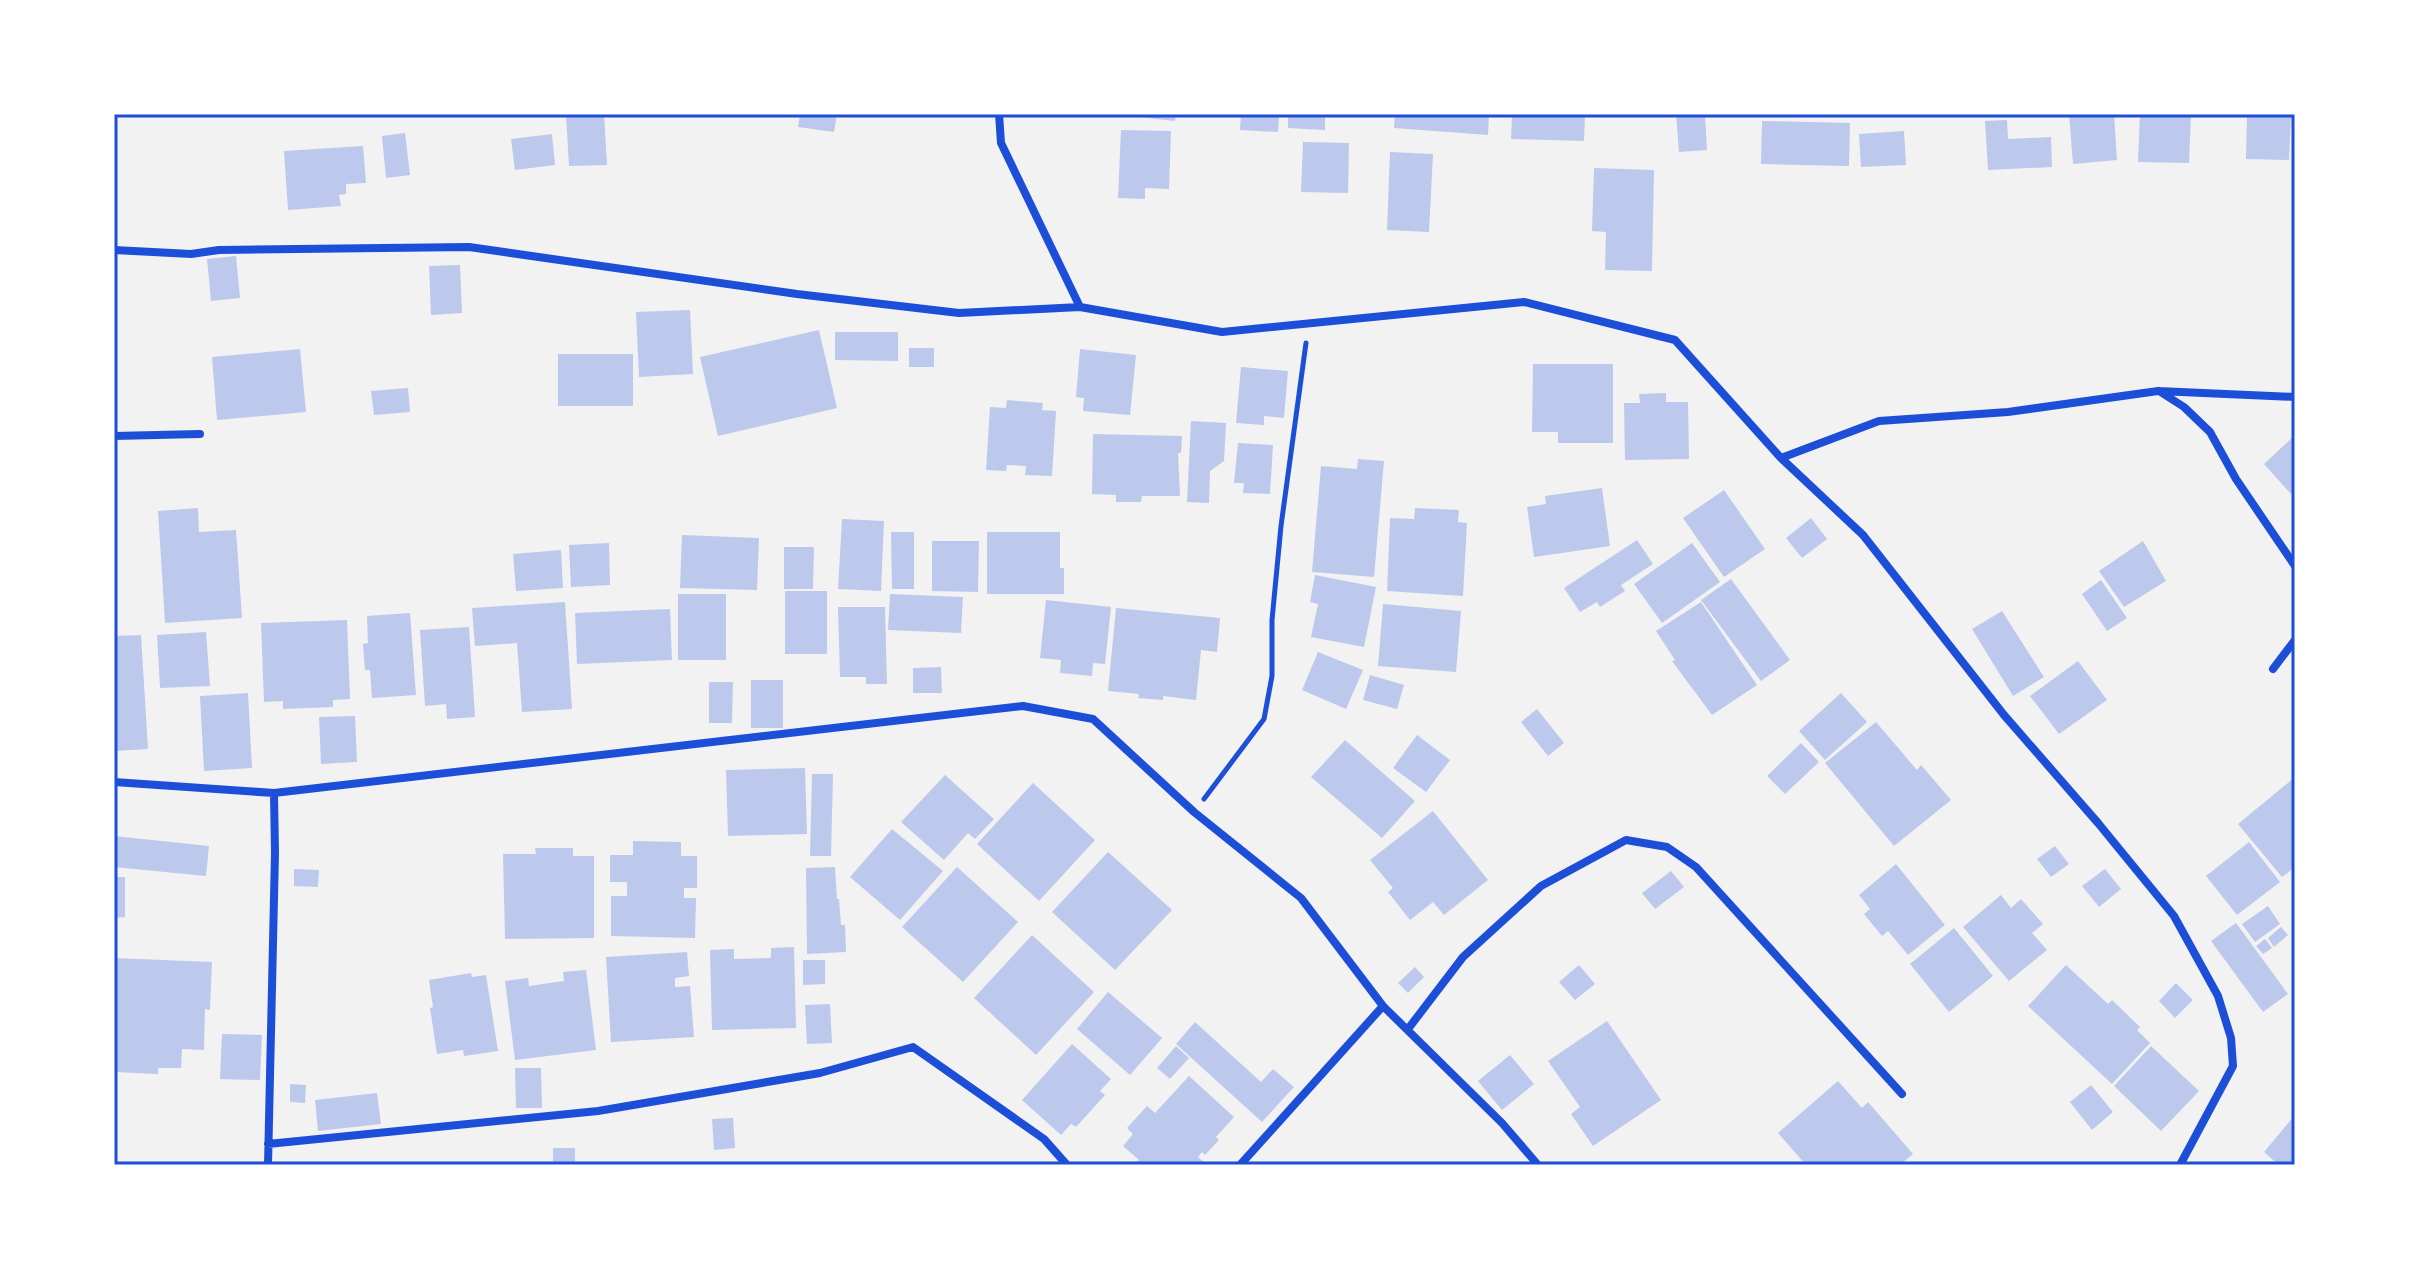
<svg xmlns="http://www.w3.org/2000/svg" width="2409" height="1279" viewBox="0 0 2409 1279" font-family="Raleway,sans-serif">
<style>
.building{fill:#bdc9ec}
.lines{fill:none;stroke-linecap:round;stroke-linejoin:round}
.path{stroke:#1d4ed8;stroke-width:5}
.minor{stroke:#1d4ed8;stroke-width:8}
.neatline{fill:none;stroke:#1d4ed8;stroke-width:3}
</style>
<rect width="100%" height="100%" fill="#f2f2f2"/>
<!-- building -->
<path class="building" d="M566,114H604L607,165L569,166Z
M800,114H837L834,132L798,127Z
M1129,114H1176L1175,121L1129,116Z
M1241,114H1279L1278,132L1240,130Z
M1288,114H1325V130L1288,128Z
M1395,114H1489L1488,135L1394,128Z
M1512,114H1585L1584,141L1511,139Z
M1676,114H1705L1707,150L1679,152Z
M2069,114H2114L2117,160L2073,164Z
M2140,114H2191L2189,163L2138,162Z
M2247,114H2291L2289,160L2246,159Z
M2007,120L2008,139L2051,137L2052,167L1988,170L1985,121Z
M1762,121L1850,123L1849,166L1761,164Z
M1121,130L1171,131L1169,189L1145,188V199L1118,198Z
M1904,131L1906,165L1861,167L1859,134Z
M405,133L410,175L386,178L382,136Z
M552,134L555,165L515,170L511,139Z
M1303,142L1349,143L1348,193L1301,192Z
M363,146L366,183L346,184V194L339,195L341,206L288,210L284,151Z
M1390,152L1433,154L1429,232L1387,230Z
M1594,168L1654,170L1652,271L1605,270L1606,232L1592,231Z
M236,256L240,298L211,301L207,259Z
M460,265L462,313L431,315L429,266Z
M690,310L693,374L639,377L636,312Z
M819,330L837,408L718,436L700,357Z
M835,332H898V361L835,360Z
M909,348H934V367H909Z
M300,349L306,412L217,420L212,357Z
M1080,349L1136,355L1130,415L1083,411L1084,398L1076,397Z
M558,354H633V406H558Z
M1533,364H1613V443H1558V432H1532Z
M1241,367L1288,371L1284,418L1264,416V425L1236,423Z
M408,388L410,412L374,415L371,391Z
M1666,393V402H1688L1689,459L1625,460L1624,403H1640L1639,394Z
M1007,400L1043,403L1042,410L1056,411L1052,476L1025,475L1026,466L1007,465L1006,471L986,470L990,407L1006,408Z
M1191,421L1226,423L1224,461L1210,471L1209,503L1187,502Z
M1093,434L1182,436L1181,453H1178L1180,496H1142L1141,502H1116V495L1092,494Z
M2295,435V491L2291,494L2264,464Z
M1238,443L1273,445L1270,494L1243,493L1244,483H1234Z
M1358,459L1384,461L1374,577L1312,572L1321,466L1357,469Z
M1602,488L1610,546L1534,557L1527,507L1546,504L1545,496Z
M1724,490L1765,549L1724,577L1683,518Z
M198,508L199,532L236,530L242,618L165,623L158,511Z
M1415,508L1459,510L1458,522L1467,523L1463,596L1387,591L1390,518L1414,519Z
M1811,518L1827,539L1802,558L1786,538Z
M842,519L884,521L881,591L838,589Z
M891,532H914V589H892Z
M987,532H1060V568H1064V594H987Z
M682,535L759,538L757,590L680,588Z
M1637,540L1653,564L1621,585L1625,591L1600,607L1597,602L1580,612L1564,588Z
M932,541H979L978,592L932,591Z
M2143,541L2166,581L2124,607L2099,571Z
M609,543L610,585L571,587L569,545Z
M1692,543L1720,582L1662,623L1634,584Z
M784,547H814L813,589H784Z
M561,550L563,588L516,591L513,554Z
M1315,575L1376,587L1364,647L1311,637L1318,604L1310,602Z
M1731,579L1790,660L1761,681L1701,600Z
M2101,580L2127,618L2107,631L2082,594Z
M785,591H827V654H785Z
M678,594H726V660H678Z
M890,594L963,597L961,633L888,630Z
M1046,600L1111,607L1105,664L1093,663L1092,676L1060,673L1061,660L1040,658Z
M565,602L572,709L522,712L517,643L475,646L472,608Z
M1701,602L1757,685L1712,715L1672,661L1675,660L1656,631Z
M1383,604L1461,611L1456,672L1378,666Z
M838,607H885L887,684H866V677H840Z
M1116,608L1220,618L1217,652L1201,650L1196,700L1163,696V700L1138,698L1139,694L1108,691Z
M670,609L672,660L577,664L575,613Z
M2002,611L2044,677L2013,696L1972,629Z
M410,613L416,695L372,698L370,670H365L363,644L368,643L367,616Z
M347,620L350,699L333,700V707L283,709V701L264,702L261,623Z
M469,627L475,717L447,719L446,704L425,706L420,630Z
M206,632L210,686L160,688L157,635Z
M141,635L148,749L114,751V636Z
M1318,652L1363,670L1346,709L1302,690Z
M2078,661L2107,700L2059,734L2030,696Z
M941,667L942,693H913V668Z
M1370,675L1404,685L1397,709L1363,700Z
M751,680H783V728H751Z
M709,682H733L732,723H709Z
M248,693L252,768L204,771L200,696Z
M1841,693L1867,722L1825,760L1799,731Z
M1537,709L1564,743L1548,756L1521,722Z
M355,716L357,762L321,764L319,717Z
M1876,722L1917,770L1921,765L1951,800L1894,846L1825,763Z
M1417,735L1450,760L1426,792L1393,768Z
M1345,740L1415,801L1382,838L1311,777Z
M1801,743L1819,762L1785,794L1767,776Z
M805,768L807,834L728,836L726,770Z
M812,774H833L831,856H810Z
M945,775L994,819L975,839L968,833L944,860L901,822Z
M2295,777V867L2282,877L2238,824Z
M1033,783L1095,840L1039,901L977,844Z
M1433,811L1488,880L1444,915L1433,902L1410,920L1388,892L1393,888L1370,860Z
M892,829L943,871L900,920L850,877Z
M114,836L209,846L206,876L114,867Z
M633,841L681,842V856H697V888H684V898H696L695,938L611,936V896H627V882H610V855H633Z
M2249,842L2280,882L2237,915L2206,876Z
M2055,846L2069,864L2051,877L2037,859Z
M535,848H573V856H594V938L505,939L503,854H536Z
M1108,852L1172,910L1115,970L1052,912Z
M1896,864L1945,925L1908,955L1888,931L1882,936L1864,914L1870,909L1859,895Z
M835,867L837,899H839L841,925H845L846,952L807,954L806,868Z
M957,867L1018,922L963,982L902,927Z
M294,869L319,870L318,887L294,886Z
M2105,869L2121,889L2099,907L2082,886Z
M1671,871L1684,887L1655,909L1642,893Z
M114,877H125V917L114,918Z
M2001,895L2011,908L2021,899L2043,924L2032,933L2047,950L2009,981L1963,927Z
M2268,906L2280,924L2255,942L2242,924Z
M2236,923L2288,994L2263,1012L2211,941Z
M2281,927L2288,935L2274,947L2268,938Z
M1954,928L1993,976L1949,1012L1910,964Z
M1032,935L1094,992L1036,1055L974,998Z
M2265,939L2272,948L2263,954L2256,946Z
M794,947L796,1028L712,1030L710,950L734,949V959L771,958V948Z
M687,952L689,976L675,978V987L690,986L694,1037L611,1042L606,957Z
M114,958L212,962L210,1010L205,1009L204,1050L182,1049L181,1068H158V1074L114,1072Z
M803,960H825V984L803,985Z
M1579,965L1595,984L1575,1000L1559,982Z
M2066,965L2108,1004L2112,1000L2140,1027L2137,1030L2150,1043L2112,1084L2028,1006Z
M1415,967L1424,977L1408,993L1398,983Z
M586,970L596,1050L515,1060L505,981L528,978L529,986L564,981L563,972Z
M471,973L472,977L486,975L498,1051L464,1056L463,1050L437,1054L430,1008L433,1007L429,980Z
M2176,983L2193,1000L2175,1018L2159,1001Z
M1108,992L1162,1038L1130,1075L1077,1029Z
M830,1004L832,1043L807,1044L805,1005Z
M1607,1021L1661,1100L1593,1146L1571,1114L1580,1107L1548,1061Z
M1195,1022L1261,1082L1273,1069L1294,1087L1262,1122L1176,1044Z
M222,1034L262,1035L260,1080L220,1079Z
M1072,1044L1111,1079L1100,1091L1105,1095L1076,1127L1071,1124L1061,1135L1022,1100Z
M1176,1046L1189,1058L1170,1079L1157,1068Z
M2151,1046L2199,1091L2161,1131L2114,1086Z
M1510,1055L1534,1084L1502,1110L1478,1081Z
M515,1068H541L542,1108H516Z
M1189,1076L1234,1117L1216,1137L1219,1140L1205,1155L1202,1152L1198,1157L1205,1163L1203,1165H1134L1139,1160L1123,1146L1133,1134L1127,1128L1147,1106L1155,1113Z
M1838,1081L1862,1108L1868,1102L1913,1154L1900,1165H1806L1778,1133Z
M290,1084L306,1085L305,1103L290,1102Z
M2091,1085L2113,1112L2092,1130L2070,1102Z
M377,1093L381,1124L318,1131L315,1100Z
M2295,1115V1165H2279L2264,1152Z
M733,1118L735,1148L714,1150L712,1119Z
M553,1148H575V1165H553Z"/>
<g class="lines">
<!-- path -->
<path class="path" d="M1204,799L1264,719L1272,676V620L1281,526L1306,343"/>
<!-- minor -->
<path class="minor" d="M999,114L1001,143L1080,307
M114,250L191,254L219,250L469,247L797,294L959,313L1080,307L1222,332L1524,302L1675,340L1781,458L1863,535L2004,715L2098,823L2174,916L2218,996L2231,1038L2233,1066L2180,1165
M2159,391L2184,407L2210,432L2236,479L2295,566
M114,436L200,434
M1781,458L1879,421L2008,412L2158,391L2295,397
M2273,669L2295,640
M114,782L274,793L1023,706L1093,719L1194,812L1301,898L1383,1006L1502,1123L1538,1165
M1408,1029L1463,957L1541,886L1626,840L1667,847L1696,867L1902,1094
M268,1144L598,1111L820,1073L913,1047L1044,1139L1067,1165
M268,1165L275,853L274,793
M1240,1165L1383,1006"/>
</g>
<!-- border -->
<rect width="2409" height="1279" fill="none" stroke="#ffffff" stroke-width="232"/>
<rect x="116" y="116" width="2177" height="1047" class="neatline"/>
</svg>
